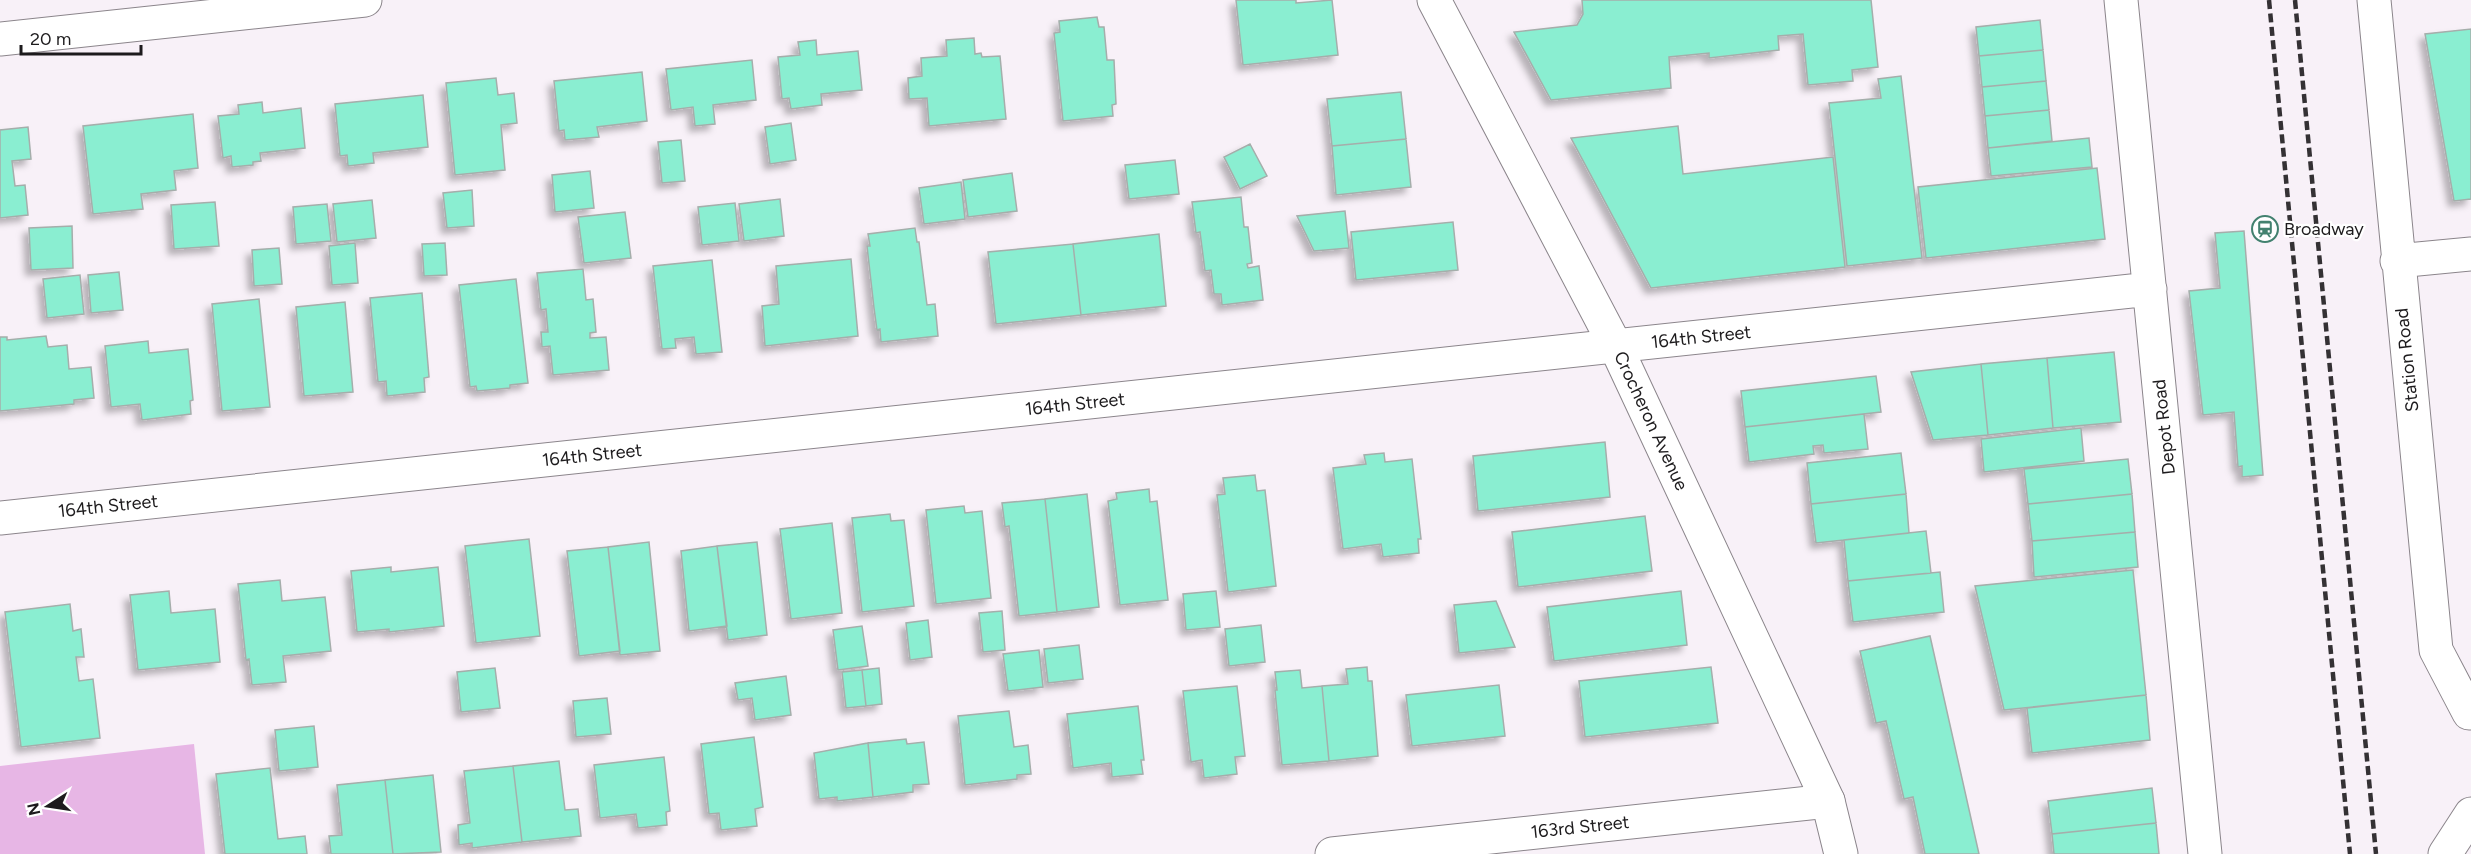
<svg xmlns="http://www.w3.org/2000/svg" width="2471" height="854" viewBox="0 0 2471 854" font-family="Figtree,sans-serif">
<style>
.green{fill:#e7b6e5}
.building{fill:#8aeed1;stroke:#a5aeab;stroke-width:1.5;filter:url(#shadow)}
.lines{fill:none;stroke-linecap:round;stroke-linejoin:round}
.street-casing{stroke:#8b858b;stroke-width:35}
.secondary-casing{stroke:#8b858b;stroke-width:35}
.primary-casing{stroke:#8b858b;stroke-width:35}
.street{stroke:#fff;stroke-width:33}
.secondary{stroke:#fff;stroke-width:33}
.primary{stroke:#fff;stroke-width:33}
.rail{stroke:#343134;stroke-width:4.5;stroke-dasharray:9 4.5;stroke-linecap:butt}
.labels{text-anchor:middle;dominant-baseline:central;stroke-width:4.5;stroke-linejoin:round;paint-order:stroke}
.poi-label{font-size:18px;fill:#1d1b1d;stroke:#fff;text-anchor:start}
.street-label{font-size:18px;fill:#1d1b1d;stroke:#fff}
</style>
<defs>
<filter id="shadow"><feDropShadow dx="-5.5" dy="5.5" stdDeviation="3" flood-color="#0004"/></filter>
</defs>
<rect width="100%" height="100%" fill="#f8f1f8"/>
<!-- green -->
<path class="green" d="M194,744L205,854H0V766Z"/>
<!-- building -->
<path class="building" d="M1236,0H1296V3L1332,0L1338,55L1243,65Z
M1582,0H1871L1878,67L1852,70L1853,81L1808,85L1803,34L1778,36L1779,50L1709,58V53L1669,57L1671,88L1551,100L1514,32L1577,25L1583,14Z
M1097,17L1099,27H1104L1107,60H1114L1116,104L1112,105L1113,116L1063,121L1054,33L1060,32L1059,21Z
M2040,20L2043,50L1979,56L1976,27Z
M2471,29V199L2454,201L2425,34Z
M974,38L975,54L981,53L982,57L1000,56L1006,119L929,126L927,98L909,99L908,78L922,76L921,58L947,56L946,40Z
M816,40L817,55L858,51L862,90L821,94L822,105L791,109L789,98L782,99L778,57L800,55L798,42Z
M2043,50L2046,81L1982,87L1979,56Z
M752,60L756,100L713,105L715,124L695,126L693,107L671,110L666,69Z
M642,72L647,121L597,127L599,137L565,140L564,130L559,131L554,81Z
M1901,76L1922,258L1847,266L1829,103L1881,98L1878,79Z
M496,78L498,95L514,93L517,123L501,125L505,170L455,175L446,83Z
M2046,81L2049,110L1985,116L1982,87Z
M1401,92L1406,139L1332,146L1327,99Z
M423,95L428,147L373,153L374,163L348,166L347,155L340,156L335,104Z
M262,102L263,113L301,108L305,148L260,153L261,161L253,162V165L232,167L231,156L223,158L218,116L239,114L238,105Z
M2049,110L2052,141L1988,148L1985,116Z
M193,114L198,168L174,171L176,190L141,194L143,209L93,214L83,126Z
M791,123L796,160L770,164L765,127Z
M1678,126L1683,174L1833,157L1845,267L1651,288L1571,138Z
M28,127L31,159L12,161L15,186L25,185L28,215L0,218V130Z
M2089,138L2092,167L1991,176L1988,148Z
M1406,139L1411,187L1336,195L1332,146Z
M681,140L685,181L662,183L658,142Z
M1250,144L1267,176L1240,189L1224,157Z
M1175,160L1179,194L1129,199L1125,165Z
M2097,168L2105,239L1926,258L1918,187Z
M590,171L594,208L555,212L552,175Z
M1012,173L1017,211L968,217L963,180Z
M961,182L965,219L924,224L919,188Z
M472,190L474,226L447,228L443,193Z
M1241,197L1244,227H1248L1252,263L1247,264L1248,268L1259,266L1263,300L1222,305L1221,294H1214L1211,270L1205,271L1200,232L1196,233L1192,202Z
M780,199L784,236L744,241L739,204Z
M372,200L376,238L337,242L333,204Z
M215,202L219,246L174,249L171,205Z
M735,203L739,241L702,245L698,207Z
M327,204L331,241L296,244L293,207Z
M1345,211L1349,248L1314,251L1297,216Z
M625,212L631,258L584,263L578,217Z
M1453,222L1458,270L1356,280L1351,232Z
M72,226L73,268L31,270L29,228Z
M915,228L917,242H919L927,305L935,304L938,336L881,342L880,329L877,330L874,308L867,246H870L868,234Z
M2244,231L2263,475L2242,477V466L2238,467L2234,412L2203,415L2189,291L2220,288L2215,233Z
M1159,234L1166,306L1081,315L1073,244Z
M355,243L358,283L332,285L329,246Z
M445,243L447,275L424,276L422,244Z
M1073,244L1081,315L996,324L988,252Z
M279,248L282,284L254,286L252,250Z
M851,259L858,336L765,346L762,306L779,304L776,266Z
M712,260L722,352L696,354L694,337L675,339L676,348L662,349L653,266Z
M583,269L586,300L593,299L596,332L590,333V338L606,337L609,370L553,375L550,346L542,347L541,332H548L546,309L541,310L537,273Z
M119,272L123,310L91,313L88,275Z
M80,275L84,314L47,318L43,279Z
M516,279L528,383L510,385V388L477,391L476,386L470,387L459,285Z
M422,293L429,377L424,378L425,392L387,396L386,381L378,382L370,298Z
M259,299L270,407L222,411L212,304Z
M345,302L353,392L304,396L296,307Z
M46,336L48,347L67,345L69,369L91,367L94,398L74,400V404L0,411V337H7V340Z
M148,341L149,353L188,349L193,400L190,401L191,414L142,420L140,404L111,407L105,346Z
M2114,352L2121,422L2053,428L2047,358Z
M2047,358L2053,428L1988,435L1981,364Z
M1981,364L1988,435L1933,440L1911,372Z
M1876,376L1881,412L1745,427L1741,391Z
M1864,414L1868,449L1824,453L1823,445L1813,446L1814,454L1749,462L1745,427Z
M2081,428L2084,461L1984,472L1981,439Z
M1605,442L1610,497L1478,511L1473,456Z
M1384,453L1385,462L1412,459L1421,539H1418L1419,553L1383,557L1381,544L1343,549L1333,468L1366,464L1364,455Z
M1901,453L1906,494L1811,504L1807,463Z
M2128,459L2132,494L2028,504L2024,469Z
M1255,475L1257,491L1265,490L1276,586L1228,592L1217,495L1225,494L1223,478Z
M1149,489L1150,502L1157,501L1168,600L1120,605L1108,501L1117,499L1116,493Z
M1087,494L1099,607L1057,612L1045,499Z
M1906,494L1909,533L1816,543L1811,504Z
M2132,494L2135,532L2032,541L2028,504Z
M1045,499L1057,612L1019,616L1009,526L1005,527L1002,503Z
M964,506L965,513L982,511L991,598L936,604L926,510Z
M890,514L891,521L904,520L914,606L862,612L852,518Z
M1645,516L1652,571L1518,587L1512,532Z
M832,523L842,613L791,619L780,529Z
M1926,531L1931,573L1848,581L1844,540Z
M2135,532L2138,567L2034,577L2032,541Z
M529,539L540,636L476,643L465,546Z
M649,542L660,651L620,655L608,547Z
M757,542L767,635L728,640L717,546Z
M717,546L727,626L689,631L681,551Z
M608,547L620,651L579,656L567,551Z
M391,567V572L438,567L444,626L389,632V629L357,632L351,571Z
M2133,570L2146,695L2004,710L1975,586Z
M1940,572L1944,612L1853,622L1848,581Z
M280,580L282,601L325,597L331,651L283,656L286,682L252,685L249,659L246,660L238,584Z
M169,591L171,613L215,609L220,662L138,670L130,595Z
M1216,591L1220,627L1186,630L1183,594Z
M1681,591L1687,645L1554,661L1547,607Z
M1496,601L1515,647L1459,653L1454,605Z
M70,604L73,631L81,629L84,657H76L79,681L93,679L100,738L21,747L5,612Z
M1002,611L1005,650L983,652L979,613Z
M928,620L932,657L910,660L906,623Z
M1261,625L1265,662L1229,666L1225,629Z
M862,626L868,666L838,670L833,630Z
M1930,636L1979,854H1925L1913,797L1904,799L1886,721L1876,723L1860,651Z
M1079,645L1083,679L1048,683L1044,649Z
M1039,650L1043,687L1008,691L1003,654Z
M1367,667L1368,681H1372L1378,756L1329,761L1322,686L1348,684L1346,669Z
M1711,667L1718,723L1585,737L1579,681Z
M495,668L500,708L461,712L457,672Z
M879,668L882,704L866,706L862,670Z
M862,670L866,706L846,708L842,672Z
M1300,670L1302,688L1322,686L1329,761L1282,765L1275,690H1277L1275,672Z
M786,676L791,715L755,720L752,698L738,700L735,683Z
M1499,685L1505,736L1412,746L1406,695Z
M1237,686L1245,756L1235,757L1237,774L1204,778L1202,760L1191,762L1183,691Z
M2146,695L2150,740L2032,753L2027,708Z
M607,698L611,734L576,737L573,701Z
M1138,706L1144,760H1141L1143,774L1112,777L1111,763L1073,768L1067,714Z
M1009,711L1014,747L1028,745L1031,774L1017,775V779L965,785L958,716Z
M314,726L318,767L279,771L275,730Z
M754,737L763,807L755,809L757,826L721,830L719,813L709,814L701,744Z
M906,739L907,744L924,742L929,784L913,785V792L873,797L868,743Z
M868,743L873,797L837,801V797L819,799L814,753Z
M664,757L670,811L666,812L667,825L638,828L636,814L600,818L594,765Z
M559,761L565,810L578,809L581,836L522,842L513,766Z
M513,766L522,842L472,848V843L459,845L458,825L470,823L464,771Z
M270,768L278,839L305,836L307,854H225L216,774Z
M433,775L441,852L393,854L385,780Z
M385,780L393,854H331L329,836L342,835L337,785Z
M2152,788L2156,823L2052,834L2048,801Z
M2156,823L2159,854H2054L2052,834Z"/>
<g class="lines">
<defs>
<path id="street" d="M2121,0L2205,854
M2374,0L2436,650L2469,713H2471
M0,39L365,0
M2397,261L2471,254
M0,518L2150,289
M1332,854L1828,801"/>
<path id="secondary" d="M1434,0L1615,345L1828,801L1841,854"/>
<path id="primary" d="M2445,854L2471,814"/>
</defs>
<!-- street casing -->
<use href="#street" class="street-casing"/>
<!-- secondary casing -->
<use href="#secondary" class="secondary-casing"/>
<!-- primary casing -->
<use href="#primary" class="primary-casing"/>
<!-- street -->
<use href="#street" class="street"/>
<!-- secondary -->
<use href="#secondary" class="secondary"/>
<!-- primary -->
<use href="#primary" class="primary"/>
<!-- rail -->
<path class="rail" d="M2269,0L2350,854
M2295,0L2376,854"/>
</g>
<!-- icons -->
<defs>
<symbol id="station-ring" viewBox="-11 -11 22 22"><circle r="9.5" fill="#fff" stroke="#42816f" stroke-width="1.5"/><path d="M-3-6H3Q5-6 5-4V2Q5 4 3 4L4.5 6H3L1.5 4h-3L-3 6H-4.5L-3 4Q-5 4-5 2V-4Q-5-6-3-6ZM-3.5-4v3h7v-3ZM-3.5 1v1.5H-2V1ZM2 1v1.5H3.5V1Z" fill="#42816f"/></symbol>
</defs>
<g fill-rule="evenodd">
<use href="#station-ring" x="2250" y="214" width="30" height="30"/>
</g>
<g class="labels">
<!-- poi labels -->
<g class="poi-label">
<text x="2284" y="229">Broadway</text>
</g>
<!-- street labels -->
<g class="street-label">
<text transform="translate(1701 337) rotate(-6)">164th Street</text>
<text transform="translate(2407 360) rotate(-96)">Station Road</text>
<text transform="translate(1075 404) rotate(-6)">164th Street</text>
<text transform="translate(1651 421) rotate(65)">Crocheron Avenue</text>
<text transform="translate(2164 427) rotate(-96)">Depot Road</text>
<text transform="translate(592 455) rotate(-6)">164th Street</text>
<text transform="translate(108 506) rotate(-6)">164th Street</text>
<text transform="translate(1580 827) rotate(-6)">163rd Street</text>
</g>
</g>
<!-- north arrow -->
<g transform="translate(48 806) rotate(258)" stroke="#ffffff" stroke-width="4.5" paint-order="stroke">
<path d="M0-4.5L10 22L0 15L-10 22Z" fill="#1d1b1d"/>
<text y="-9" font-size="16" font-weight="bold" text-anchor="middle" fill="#1d1b1d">N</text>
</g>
<!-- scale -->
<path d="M21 45v9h120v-9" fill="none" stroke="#1d1b1d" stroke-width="3"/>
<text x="30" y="45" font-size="18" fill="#1d1b1d" stroke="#ffffff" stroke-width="4.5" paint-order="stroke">20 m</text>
</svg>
